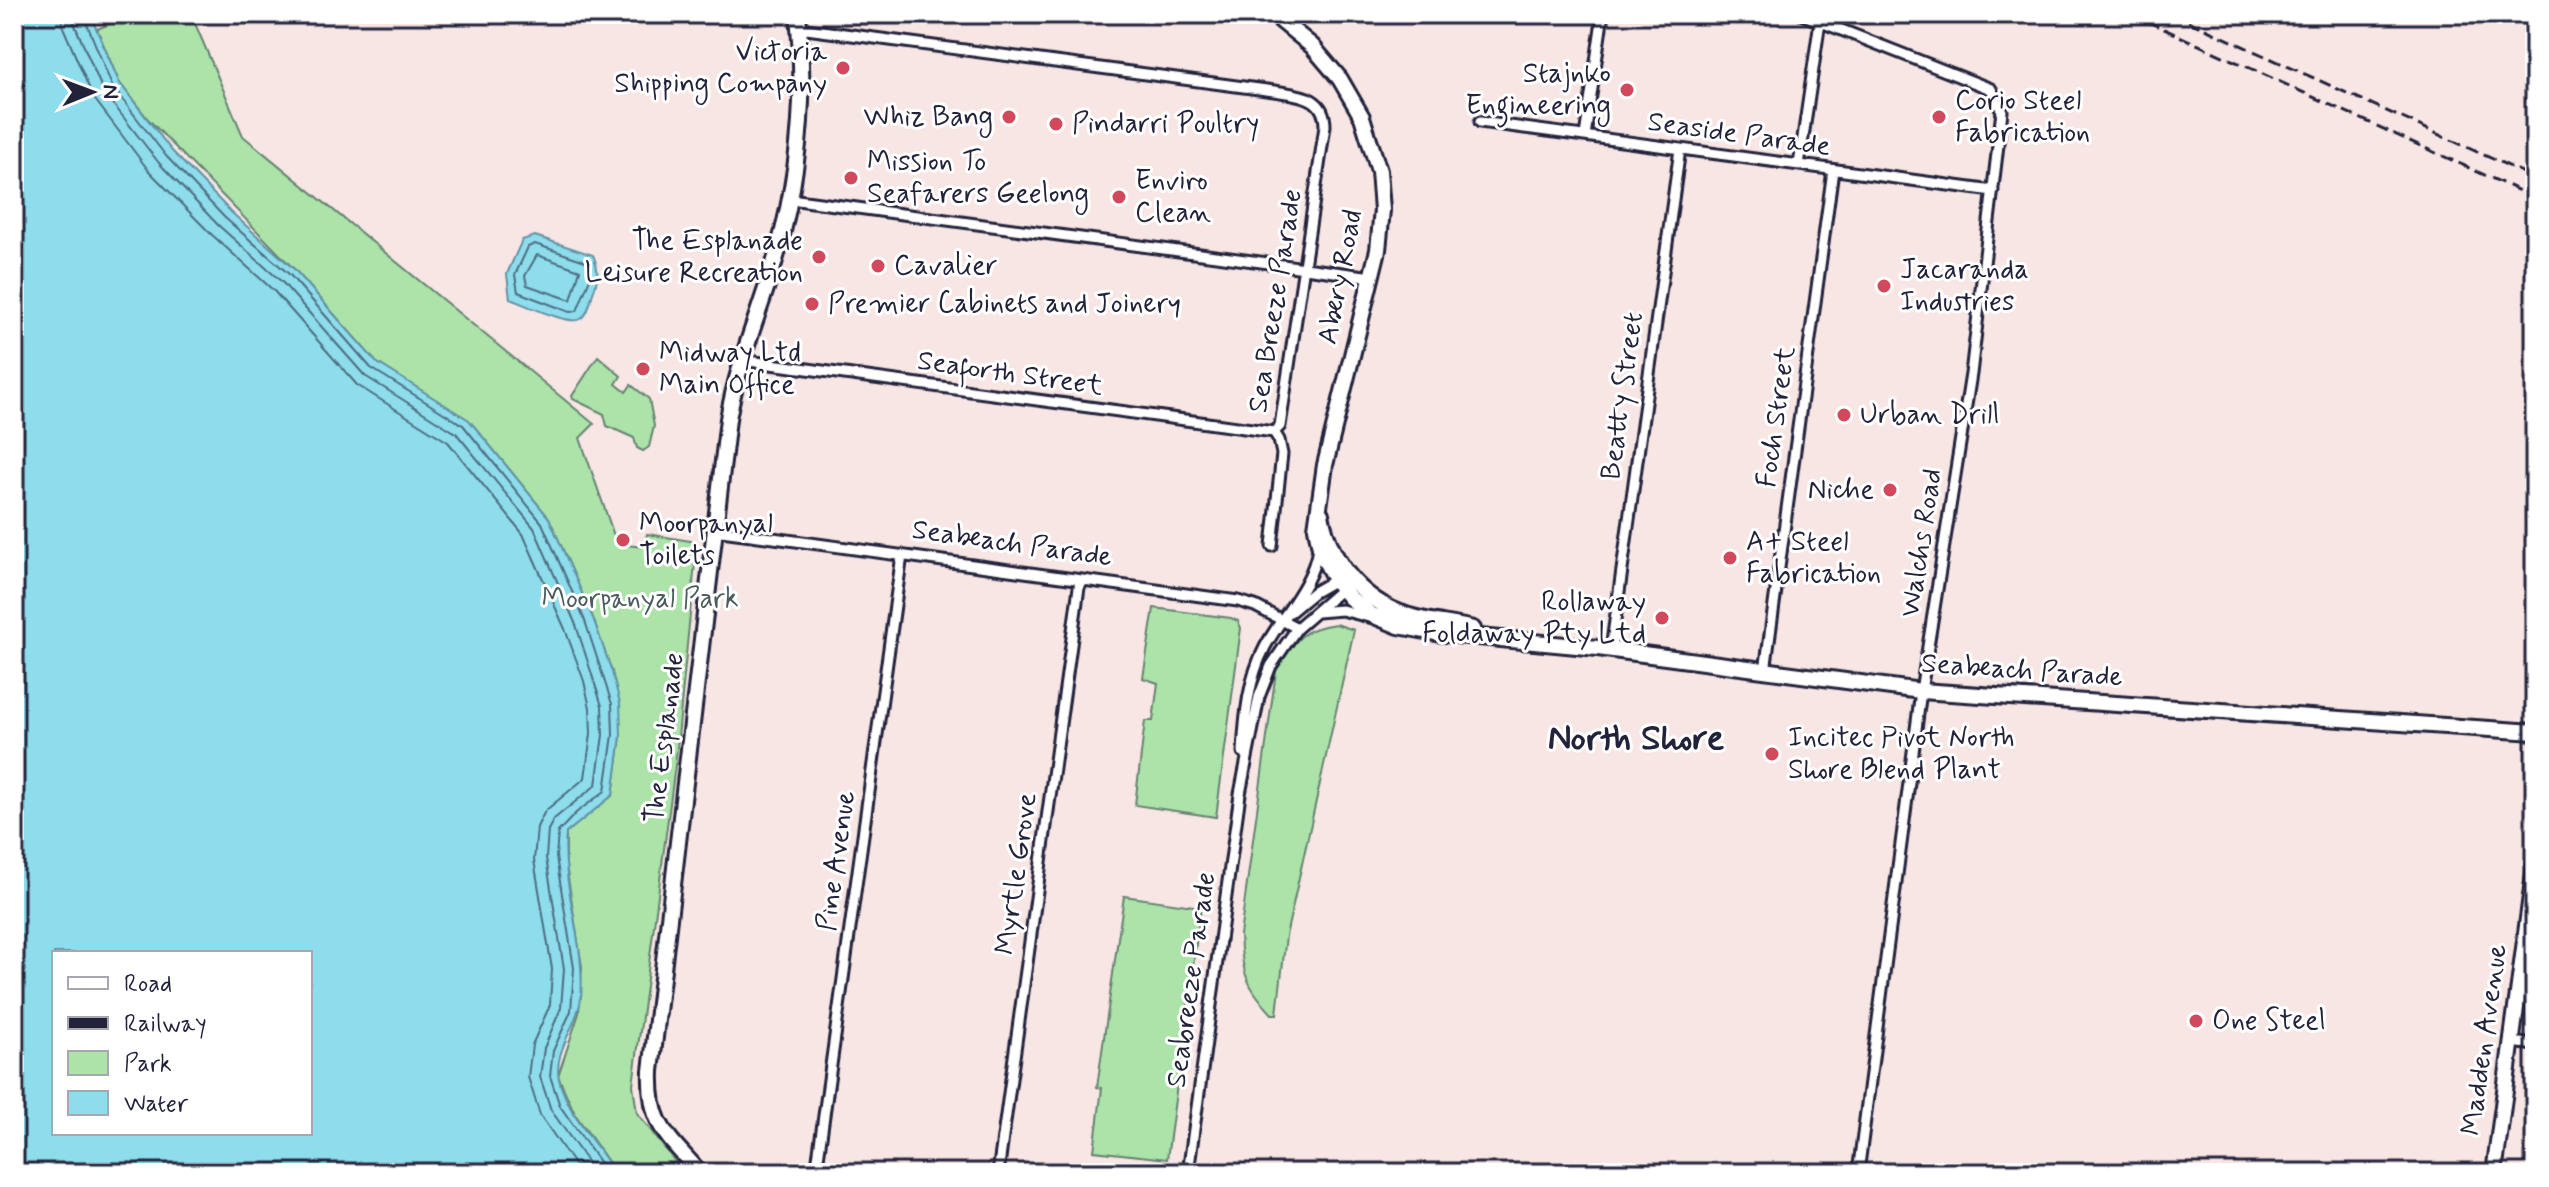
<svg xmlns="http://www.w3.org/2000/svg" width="2549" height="1187" viewBox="0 0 2549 1187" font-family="Mynerve,sans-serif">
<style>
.green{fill:#abe3a8;stroke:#668272;stroke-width:2}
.water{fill:#8eddec;stroke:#6392a5;stroke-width:2;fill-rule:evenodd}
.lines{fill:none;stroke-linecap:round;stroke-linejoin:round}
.shore{stroke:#4d6d82;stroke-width:2}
.street-casing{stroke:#22223b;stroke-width:15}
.secondary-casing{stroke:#22223b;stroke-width:20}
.street{stroke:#fff;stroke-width:9}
.secondary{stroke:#fff;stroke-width:14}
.rail{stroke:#22223b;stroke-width:3;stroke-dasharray:12 6;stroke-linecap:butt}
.poi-dot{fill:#d1495b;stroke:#fff;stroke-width:3}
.labels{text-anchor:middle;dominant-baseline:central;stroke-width:6;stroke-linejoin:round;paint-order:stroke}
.poi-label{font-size:28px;fill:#22223b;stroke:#fff;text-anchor:start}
.street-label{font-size:28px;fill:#22223b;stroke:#fff}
.park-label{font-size:28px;fill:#4b5c5c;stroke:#fff}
.district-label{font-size:36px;font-weight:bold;fill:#22223b;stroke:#fff}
</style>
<rect width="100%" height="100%" fill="#f7e6e4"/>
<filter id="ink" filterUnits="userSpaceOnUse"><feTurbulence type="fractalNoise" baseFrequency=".0125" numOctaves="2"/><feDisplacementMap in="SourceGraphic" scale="16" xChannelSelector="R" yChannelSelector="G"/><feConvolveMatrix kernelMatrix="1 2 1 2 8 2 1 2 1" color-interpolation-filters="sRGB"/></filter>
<g filter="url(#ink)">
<!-- green -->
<path class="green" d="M134,14H191L243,136L594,424L580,438L617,544L644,547L647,534L697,542L676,758L633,1085L637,1113L684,1173H616L575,1114L558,1076L579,1013L582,967L566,865V833L613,795L621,736L612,672L593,618L549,518L474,426L376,362L295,270L148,119L119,82L97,29Z
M598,356L621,376L616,384L626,392L631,385L649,399L654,426L649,447L643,451L637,448L634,438L607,426L604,414L573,399L572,396Z
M1154,608L1231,618L1238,621L1241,628L1216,817L1135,805L1145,721H1153L1158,683L1143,678Z
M1336,624L1354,630L1286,936L1277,1014H1272C1246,986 1242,973 1240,935L1276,671C1296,641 1298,629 1336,624Z
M1124,896L1201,907L1167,1159L1094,1151L1102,1088L1097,1087Z"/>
<!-- water -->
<path class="water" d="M14,14H90L119,82L172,151L231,212L295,270L376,362L469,420L549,518L593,618L612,672L620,703L621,736L613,795L566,833C561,888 586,942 581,998C578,1025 553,1051 559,1079C567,1113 597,1145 616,1173H14ZM54,953H310V1133H54Z
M535,236L593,255C600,271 598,280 592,296C590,303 588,315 581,319C570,326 524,304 510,299L507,274L522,240Z"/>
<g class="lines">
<!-- shore -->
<path class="shore" d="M61,14L63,27L93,97L149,171L210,233L274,291L357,385L448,442L523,534L565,629L584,681L590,708L591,734L585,778L545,811L537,827L534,860L552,969L550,1005L532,1045L528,1077L540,1115L580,1173
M73,14L74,23L103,91L159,163L218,225L282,282L365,376L456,433L534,528L576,625L602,706L603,735L596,785L554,819L548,830L546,858L564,969L561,1008L544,1048L540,1077L551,1110L595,1173
M83,14L112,86L166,156L225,218L290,275L371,368L463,425L542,523L585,621L612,704L613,735L605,791L577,812L558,832L556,857L574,968L571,1011L553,1051L550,1076L560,1106L607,1173
M535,244L588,262L591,276L577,311L570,312L518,292L515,275L528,247Z
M537,255L580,270L571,300L527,285L525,276Z"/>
<defs>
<path id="street" d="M1801,14L1991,89L2002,111L1971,374L1921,691L1858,1173
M799,28L1274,91C1298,95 1325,95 1325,126L1280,426L1274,432L1279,440L1282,454L1272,546
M1480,122L1993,191
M1585,136L1603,14
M1799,165L1820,21
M790,199L1372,277
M741,360L1274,432
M714,530L1238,601L1255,606L1297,628
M1290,612L1314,592L1335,580
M1317,612L1342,610L1369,617
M1611,650L1680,149
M1765,671L1833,170
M1243,752C1245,717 1248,679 1265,647C1282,615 1313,585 1318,548
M2512,1042L2535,1045
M816,1173L902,555
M998,1173L1080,580
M1188,1173L1240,794L1259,697L1271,666L1297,628L1342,589"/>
<path id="secondary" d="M1273,14L1312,46L1340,79L1362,117L1379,171L1382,210L1378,250L1325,465L1316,528L1321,553L1335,580L1350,598L1372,615L1399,626L1436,633L1598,648L1921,691L2535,732
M1321,514C1330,565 1366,606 1417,618C1436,623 1454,624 1473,629
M700,1173C666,1134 649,1125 651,1071L728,419C738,360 762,307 778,250C799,174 806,92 798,14
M2494,1173L2535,866"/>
</defs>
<!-- street casing -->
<use href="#street" class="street-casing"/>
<!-- secondary casing -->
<use href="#secondary" class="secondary-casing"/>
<!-- street -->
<use href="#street" class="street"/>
<!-- secondary -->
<use href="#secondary" class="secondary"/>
<!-- rail -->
<path class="rail" d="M2131,14L2535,198
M2172,14L2535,178"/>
</g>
</g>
<!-- markers -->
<g class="poi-dot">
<circle cx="843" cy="68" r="8"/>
<circle cx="1627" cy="90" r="8"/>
<circle cx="1009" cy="117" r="8"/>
<circle cx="1939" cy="117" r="8"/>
<circle cx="1056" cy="124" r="8"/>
<circle cx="851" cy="178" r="8"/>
<circle cx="1119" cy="197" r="8"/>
<circle cx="819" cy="257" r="8"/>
<circle cx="878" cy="266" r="8"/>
<circle cx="1884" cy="286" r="8"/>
<circle cx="812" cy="304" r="8"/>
<circle cx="643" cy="369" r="8"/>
<circle cx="1844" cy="415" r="8"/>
<circle cx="1890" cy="490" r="8"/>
<circle cx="623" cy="540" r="8"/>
<circle cx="1730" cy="558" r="8"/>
<circle cx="1662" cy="618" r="8"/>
<circle cx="1772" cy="754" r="8"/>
<circle cx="2196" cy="1021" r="8"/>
</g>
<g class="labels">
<!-- poi labels -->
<g class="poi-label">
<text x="827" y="52" text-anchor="end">Victoria<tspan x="827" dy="32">Shipping Company</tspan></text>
<text x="1611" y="74" text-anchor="end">Stajnko<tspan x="1611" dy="32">Engineering</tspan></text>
<text x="1955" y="101">Corio Steel<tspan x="1955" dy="32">Fabrication</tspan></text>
<text x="993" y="117" text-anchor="end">Whiz Bang</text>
<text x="1072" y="124">Pindarri Poultry</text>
<text x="867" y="162">Mission To<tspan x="867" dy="32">Seafarers Geelong</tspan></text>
<text x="1135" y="181">Enviro<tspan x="1135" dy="32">Clean</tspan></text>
<text x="803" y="241" text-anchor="end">The Esplanade<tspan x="803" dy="32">Leisure Recreation</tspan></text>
<text x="894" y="266">Cavalier</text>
<text x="1900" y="270">Jacaranda<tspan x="1900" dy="32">Industries</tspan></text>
<text x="828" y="304">Premier Cabinets and Joinery</text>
<text x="659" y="353">Midway Ltd<tspan x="659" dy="32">Main Office</tspan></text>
<text x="1860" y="415">Urban Drill</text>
<text x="1874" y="490" text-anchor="end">Niche</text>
<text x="639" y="524">Moorpanyal<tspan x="639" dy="32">Toilets</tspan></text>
<text x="1746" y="542">A+ Steel<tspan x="1746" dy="32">Fabrication</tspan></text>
<text x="1646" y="602" text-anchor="end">Rollaway<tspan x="1646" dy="32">Foldaway Pty Ltd</tspan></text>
<text x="1788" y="738">Incitec Pivot North<tspan x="1788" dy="32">Shore Blend Plant</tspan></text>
<text x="2212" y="1021">One Steel</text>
</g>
<!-- street labels -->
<g class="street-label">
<text transform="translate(1739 135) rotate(8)">Seaside Parade</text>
<text transform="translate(1341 277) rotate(-79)">Abery Road</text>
<text transform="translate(1276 301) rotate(-81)">Sea Breeze Parade</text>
<text transform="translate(1010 374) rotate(8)">Seaforth Street</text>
<text transform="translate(1623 396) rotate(-82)">Beatty Street</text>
<text transform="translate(1777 417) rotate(-82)">Foch Street</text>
<text transform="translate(1922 543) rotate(-81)">Walchs Road</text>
<text transform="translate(1012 544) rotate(8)">Seabeach Parade</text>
<text transform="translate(2022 671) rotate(4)">Seabeach Parade</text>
<text transform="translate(665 738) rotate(-83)">The Esplanade</text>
<text transform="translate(837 861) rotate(-82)">Pine Avenue</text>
<text transform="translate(1017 874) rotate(-82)">Myrtle Grove</text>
<text transform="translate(1192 980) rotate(-82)">Seabreeze Parade</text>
<text transform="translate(2485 1040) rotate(-82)">Madden Avenue</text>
</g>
<!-- park labels -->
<g class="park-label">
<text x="640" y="599">Moorpanyal Park</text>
</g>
<!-- district labels -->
<g class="district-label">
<text x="1636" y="739">North Shore</text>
</g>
</g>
<!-- margin -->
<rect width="2549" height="1187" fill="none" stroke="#fff" stroke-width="48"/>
<rect x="24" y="24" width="2501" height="1139" fill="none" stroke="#22223b" stroke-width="3" filter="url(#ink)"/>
<!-- legend -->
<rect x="52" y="951" width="260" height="184" fill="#ffffff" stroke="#a7a7b1" stroke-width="2"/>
<rect x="68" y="977" width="40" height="12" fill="#ffffff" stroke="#a7a7b1" stroke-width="2"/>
<text x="124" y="991" font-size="24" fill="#22223b">Road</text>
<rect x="68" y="1017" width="40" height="12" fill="#22223b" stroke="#a7a7b1" stroke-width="2"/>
<text x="124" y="1031" font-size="24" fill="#22223b">Railway</text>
<rect x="68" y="1051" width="40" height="24" fill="#abe3a8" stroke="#a7a7b1" stroke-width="2"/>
<text x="124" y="1071" font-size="24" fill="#22223b">Park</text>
<rect x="68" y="1091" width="40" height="24" fill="#8eddec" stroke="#a7a7b1" stroke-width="2"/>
<text x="124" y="1111" font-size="24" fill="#22223b">Water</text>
<!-- north arrow -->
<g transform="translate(92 92) rotate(89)" stroke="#ffffff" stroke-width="6" paint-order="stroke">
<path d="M0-6L14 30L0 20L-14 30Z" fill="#22223b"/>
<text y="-12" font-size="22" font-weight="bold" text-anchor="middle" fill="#22223b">N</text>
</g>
</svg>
